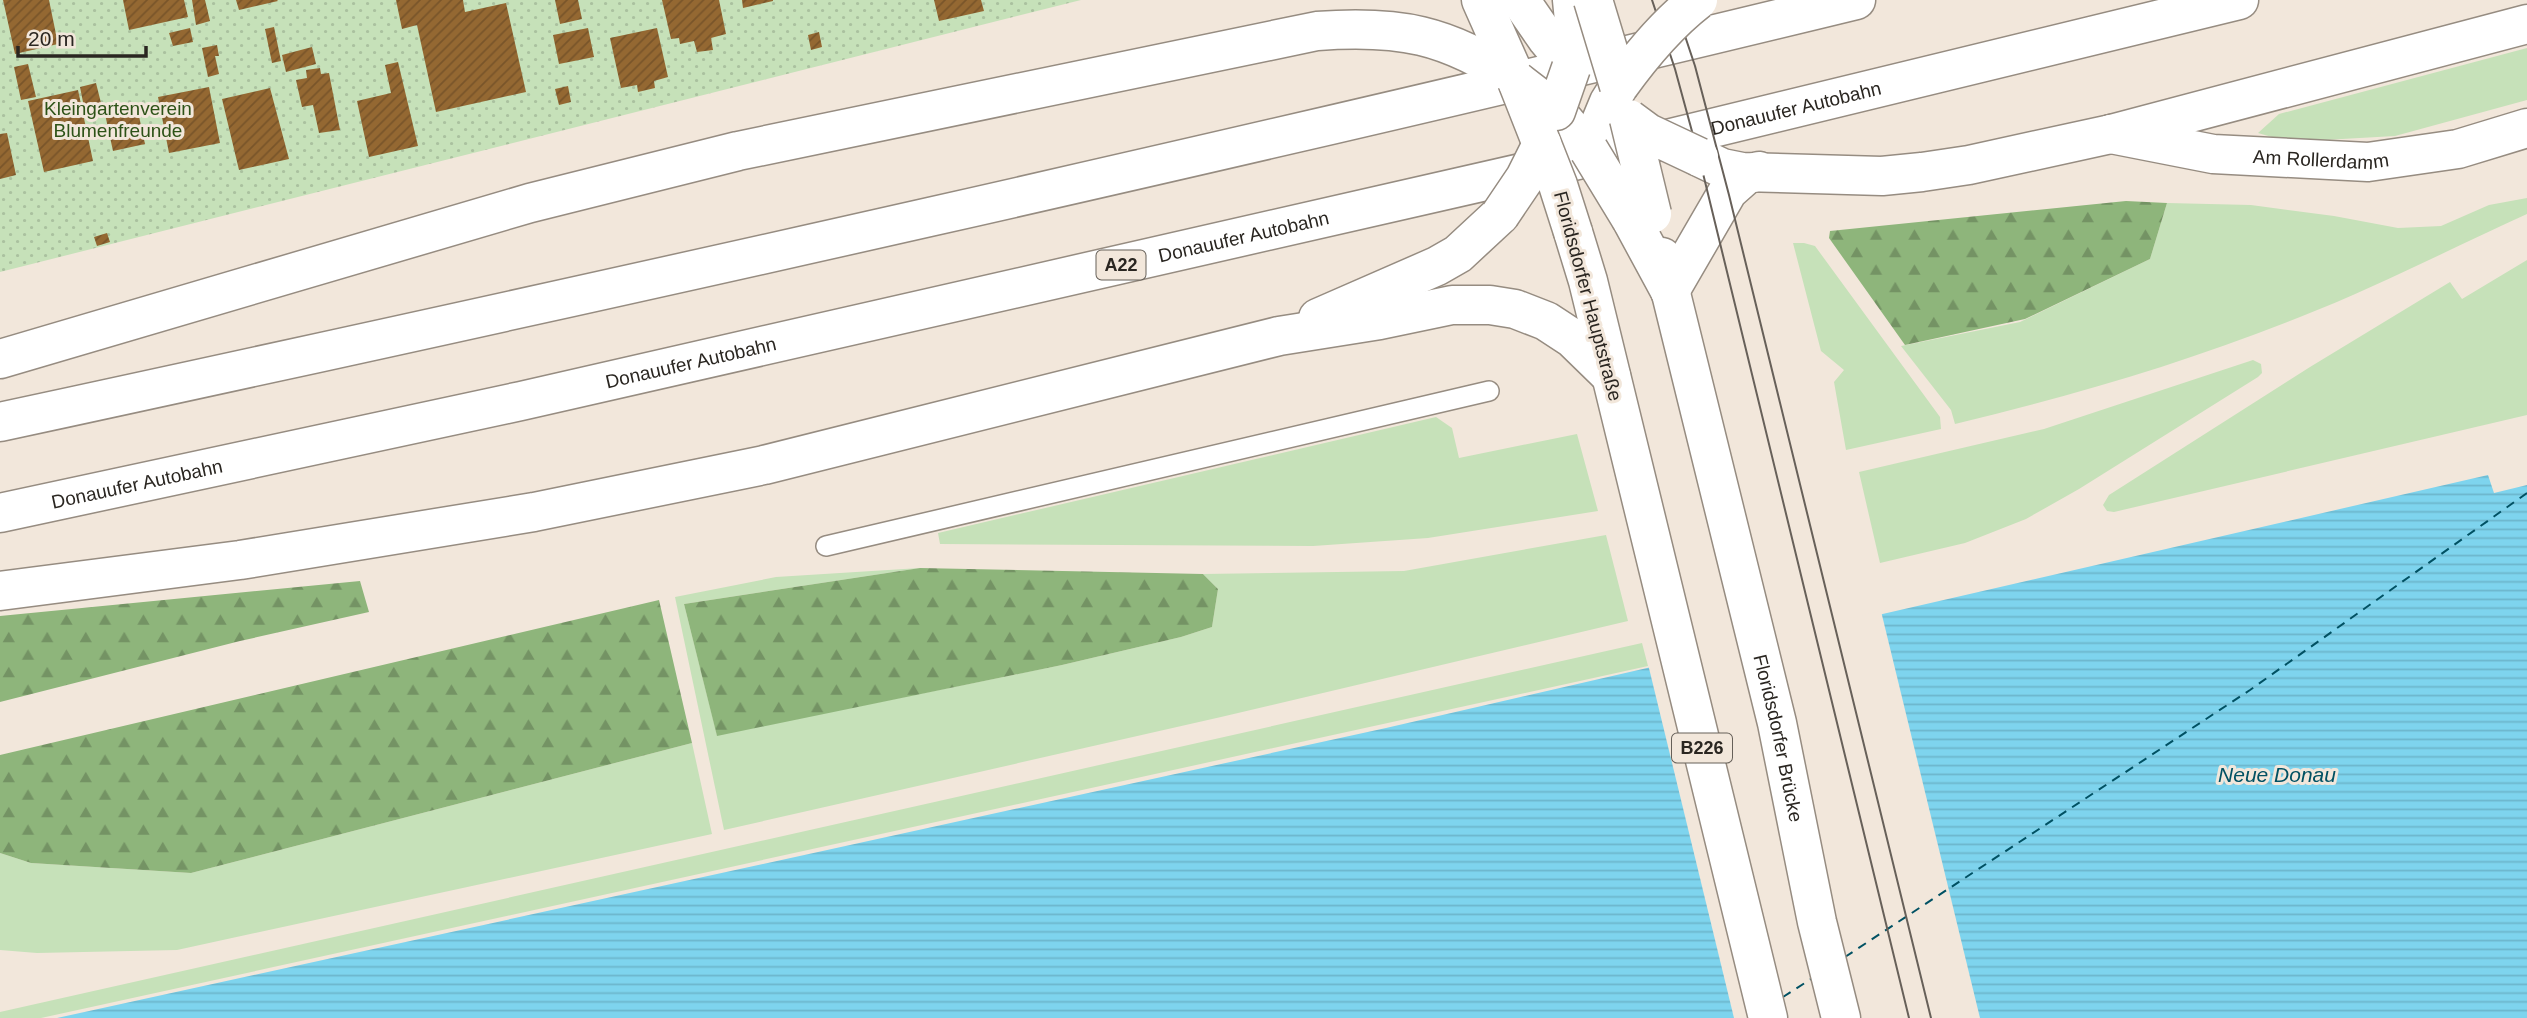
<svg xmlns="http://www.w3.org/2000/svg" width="2527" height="1018" viewBox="0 0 2527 1018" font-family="Arial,sans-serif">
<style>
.grass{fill:#c6e1b9}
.forest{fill:url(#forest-firs)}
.garden{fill:url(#garden-dots)}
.water{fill:url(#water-rules)}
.pier{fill:#f2e7db}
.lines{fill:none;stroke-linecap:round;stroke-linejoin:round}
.ferry{stroke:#015163;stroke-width:2;stroke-dasharray:9 7;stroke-linecap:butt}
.building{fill:url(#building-hatch)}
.lane-casing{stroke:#968c81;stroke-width:22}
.secondary-casing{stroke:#968c81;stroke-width:41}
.primary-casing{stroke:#968c81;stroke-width:41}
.highway-casing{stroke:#968c81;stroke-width:41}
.lane{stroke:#fff;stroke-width:19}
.secondary{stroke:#fff;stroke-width:38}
.primary{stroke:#fff;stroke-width:38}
.highway{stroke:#fff;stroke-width:38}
.tram{stroke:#676059;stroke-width:2}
.primary-bridge-casing{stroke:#968c81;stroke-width:41;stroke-linecap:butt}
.highway-bridge-casing{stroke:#968c81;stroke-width:41;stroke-linecap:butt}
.primary-bridge{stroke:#fff;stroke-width:38}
.highway-bridge{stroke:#fff;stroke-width:38}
.labels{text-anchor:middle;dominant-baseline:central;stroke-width:6;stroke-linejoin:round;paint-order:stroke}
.shield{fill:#f2e7db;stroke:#666059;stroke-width:2}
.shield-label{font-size:18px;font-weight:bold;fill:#2a2621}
.park-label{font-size:19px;fill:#2d5217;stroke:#f2e7db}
.street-label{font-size:19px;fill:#2a2621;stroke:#f2e7db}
.water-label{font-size:21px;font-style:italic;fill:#015163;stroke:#f2e7db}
</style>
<defs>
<pattern id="forest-firs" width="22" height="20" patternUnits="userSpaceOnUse" patternTransform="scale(1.75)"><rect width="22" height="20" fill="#8eb57b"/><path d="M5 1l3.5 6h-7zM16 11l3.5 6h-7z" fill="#749364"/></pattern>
<pattern id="garden-dots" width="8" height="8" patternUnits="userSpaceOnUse" patternTransform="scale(1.75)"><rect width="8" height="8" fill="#c6e1b9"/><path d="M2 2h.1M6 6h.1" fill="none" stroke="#aac19f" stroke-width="1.8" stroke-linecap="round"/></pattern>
<pattern id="water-rules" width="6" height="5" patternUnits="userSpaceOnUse" patternTransform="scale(1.75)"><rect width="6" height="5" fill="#7ed4ee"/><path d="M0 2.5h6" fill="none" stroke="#6db6cc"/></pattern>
<pattern id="building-hatch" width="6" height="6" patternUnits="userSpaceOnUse" patternTransform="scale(1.75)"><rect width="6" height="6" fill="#946832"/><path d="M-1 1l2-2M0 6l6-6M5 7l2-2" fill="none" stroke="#79552a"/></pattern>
</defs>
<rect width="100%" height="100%" fill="#f2e7db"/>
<!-- grass -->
<path class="grass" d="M2527,48V100L2395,136L2289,142L2258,133L2279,114Z
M2527,198V214C2452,248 2377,287 2300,317C2188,362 2072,396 1955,424L1951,410L1901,346L2020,322L2150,259L2167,203L2251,205L2334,216L2398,228L2441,226L2489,205Z
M1793,243H1804L1815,246L1940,417L1941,429L1846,450L1834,382L1844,370L1821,351Z
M2527,260V415L2114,512L2107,511L2103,505L2109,495L2310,367L2450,282L2462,299Z
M2253,360L2261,364L2262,373L2258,377L2079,489L2026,519L1965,543L1880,563L1859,472L2044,429Z
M1436,417L1452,428L1459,458L1577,434L1598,511L1428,538L1313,546L940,544L938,533Z
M1606,535L1628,621L1221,717L724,830L675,597L776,577L920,568L684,604L717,735L1062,665L1181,637L1212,627L1218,589L1203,574L1404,571Z
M1642,643L1648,666L41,1018H0V1012Z
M692,743L712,834L177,950L37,953L0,950V853L31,863L191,873Z"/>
<!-- forest -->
<path class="forest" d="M2126,201L2167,203L2150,259L2025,319L1905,345L1829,238L1830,231Z
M920,568L1203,574L1218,589L1212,627L1181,637L1062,665L717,736L684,604Z
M360,581L369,612L240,641L0,702V616Z
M659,600L692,743L191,873L31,863L0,853V755Z"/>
<!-- garden -->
<path class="garden" d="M0,0H1081L0,272Z"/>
<!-- water -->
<path class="water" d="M2488,475L2494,493L2527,485V1018H57L1386,728Z"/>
<!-- pier -->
<path class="pier" d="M1881,611L1980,1018H1734L1648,664Z"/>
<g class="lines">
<!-- ferry -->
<path class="ferry" d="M1845,957L2250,690L2527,493
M1783,997L1811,979"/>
</g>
<!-- building -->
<path class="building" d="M3,0H49L58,44L15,54Z
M123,0H184L188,17L129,30Z
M192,0H205L210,21L196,25Z
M236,0H277L278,1L239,10Z
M396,0H463L465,12L506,3L526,92L436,112L417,25L402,29Z
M555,0H578L582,19L560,24Z
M662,0H719L726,34L711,38L713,50L697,52L694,41L680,44L679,38L671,39Z
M742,0H773V1L743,8Z
M934,0H981L984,11L939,21Z
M274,27L281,61L272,63L265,29Z
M190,28L193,42L173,46L169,33Z
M588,28L594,57L559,64L553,35Z
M657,28L668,77L654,81L655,88L638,92L637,85L621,88L610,38Z
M819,32L822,47L811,50L808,35Z
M217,45L219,56H215L219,74L208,77L202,48Z
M312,47L316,64L286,72L282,55Z
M398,62L418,146L369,157L357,101L391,93L385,65Z
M28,64L36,97L21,100L14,67Z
M320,68L321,74L329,73L340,130L319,133L313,105L302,107L296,80L307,78L306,70Z
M96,83L101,103L84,107L80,87Z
M568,86L571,102L559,105L555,89Z
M209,87L220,143L169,153L158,97Z
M270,88L289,159L239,170L222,99Z
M78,90L93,161L44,172L28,101Z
M137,107L145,144L113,151L105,114Z
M7,133L16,175L0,179V134Z
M107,233L110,242L97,246L94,237Z"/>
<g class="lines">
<defs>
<path id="lane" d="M826,546L1489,391"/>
<g id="secondary">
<path id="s1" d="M2111,134L2213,154L2368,162L2458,149L2527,128"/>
</g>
<g id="primary">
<path d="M1481,0L1517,81"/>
<path d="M1520,0L1547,39L1571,68"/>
<path d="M1589,150L1609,102L1619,86"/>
<path d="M1699,157L1722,168L1742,172L1882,176L1922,172L1969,165L2111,134"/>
<path d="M1573,232L1588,281L1768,1018"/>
<path id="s2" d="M1662,257L1777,723L1817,922L1841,1018"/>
<path d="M1670,291L1728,191L1746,175L1759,171"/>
</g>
<g id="highway">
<path d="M1571,68L1574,20L1572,0"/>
<path d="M2111,134L2527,24"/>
<path d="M1543,143L1556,111L1589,150"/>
<path d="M1631,219L1670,291"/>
<path d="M1318,318L1437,266L1458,254L1500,215"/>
<path d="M0,359L530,203L738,151L1317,31C1399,25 1447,34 1517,81"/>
<path d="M0,422C620,288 1240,150 1856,0"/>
<path id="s3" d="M0,513L521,401L1622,150L2239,0"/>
<path d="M0,591L240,560L534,512L764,465L1279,336L1380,320L1452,305H1490L1515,309L1546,321L1572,338L1611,376"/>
</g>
</defs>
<!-- lane casing -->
<use href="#lane" class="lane-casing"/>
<!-- secondary casing -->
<use href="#secondary" class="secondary-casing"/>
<!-- primary casing -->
<use href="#primary" class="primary-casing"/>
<!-- highway casing -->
<use href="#highway" class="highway-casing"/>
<!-- lane -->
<use href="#lane" class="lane"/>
<!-- secondary -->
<use href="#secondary" class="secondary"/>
<!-- primary -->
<use href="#primary" class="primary"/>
<!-- highway -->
<use href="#highway" class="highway"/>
<!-- tram -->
<path class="tram" d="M1652,0L1675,69L1699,157L1909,1018
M1673,0L1695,66L1729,195L1931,1018"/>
<defs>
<path id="primary-bridge" d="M1593,0L1619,86
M1517,81L1558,185L1573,232
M1619,86C1642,54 1667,24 1698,0
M1629,119L1652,214
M1629,119L1648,133L1699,157"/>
<path id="highway-bridge" d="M1517,81L1556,111L1571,68
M1589,150L1631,219
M1500,215L1525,178L1542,144"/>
</defs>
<!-- primary-bridge casing -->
<use href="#primary-bridge" class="primary-bridge-casing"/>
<!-- highway-bridge casing -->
<use href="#highway-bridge" class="highway-bridge-casing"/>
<!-- primary-bridge -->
<use href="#primary-bridge" class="primary-bridge"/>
<!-- highway-bridge -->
<use href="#highway-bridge" class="highway-bridge"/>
</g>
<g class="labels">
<!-- shield labels -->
<g class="shield">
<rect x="1096.5" y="250.5" width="49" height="29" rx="5"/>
<rect x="1672" y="733.5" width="60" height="29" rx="5"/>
</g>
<g class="shield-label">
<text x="1121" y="265">A22</text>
<text x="1702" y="748">B226</text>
</g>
<!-- park labels -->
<g class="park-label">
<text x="118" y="108">Kleingartenverein<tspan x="118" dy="22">Blumenfreunde</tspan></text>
</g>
<!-- street labels -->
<g class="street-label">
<text stroke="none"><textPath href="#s3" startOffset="1841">Donauufer Autobahn</textPath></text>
<text stroke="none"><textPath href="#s1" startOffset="212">Am Rollerdamm</textPath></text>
<text stroke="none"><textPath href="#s3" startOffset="1274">Donauufer Autobahn</textPath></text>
<text transform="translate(1588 296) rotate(75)">Floridsdorfer Hauptstraße</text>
<text stroke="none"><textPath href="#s3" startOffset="707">Donauufer Autobahn</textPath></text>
<text stroke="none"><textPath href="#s3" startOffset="140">Donauufer Autobahn</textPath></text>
<text stroke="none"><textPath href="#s2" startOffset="495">Floridsdorfer Brücke</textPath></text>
</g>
<!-- water labels -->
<g class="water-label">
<text x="2277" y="774">Neue Donau</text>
</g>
</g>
<!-- scale -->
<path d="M18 46v10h128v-10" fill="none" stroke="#2a2621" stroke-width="3.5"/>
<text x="28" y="46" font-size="21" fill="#2a2621" stroke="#f2e7db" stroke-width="5" paint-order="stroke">20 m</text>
</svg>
